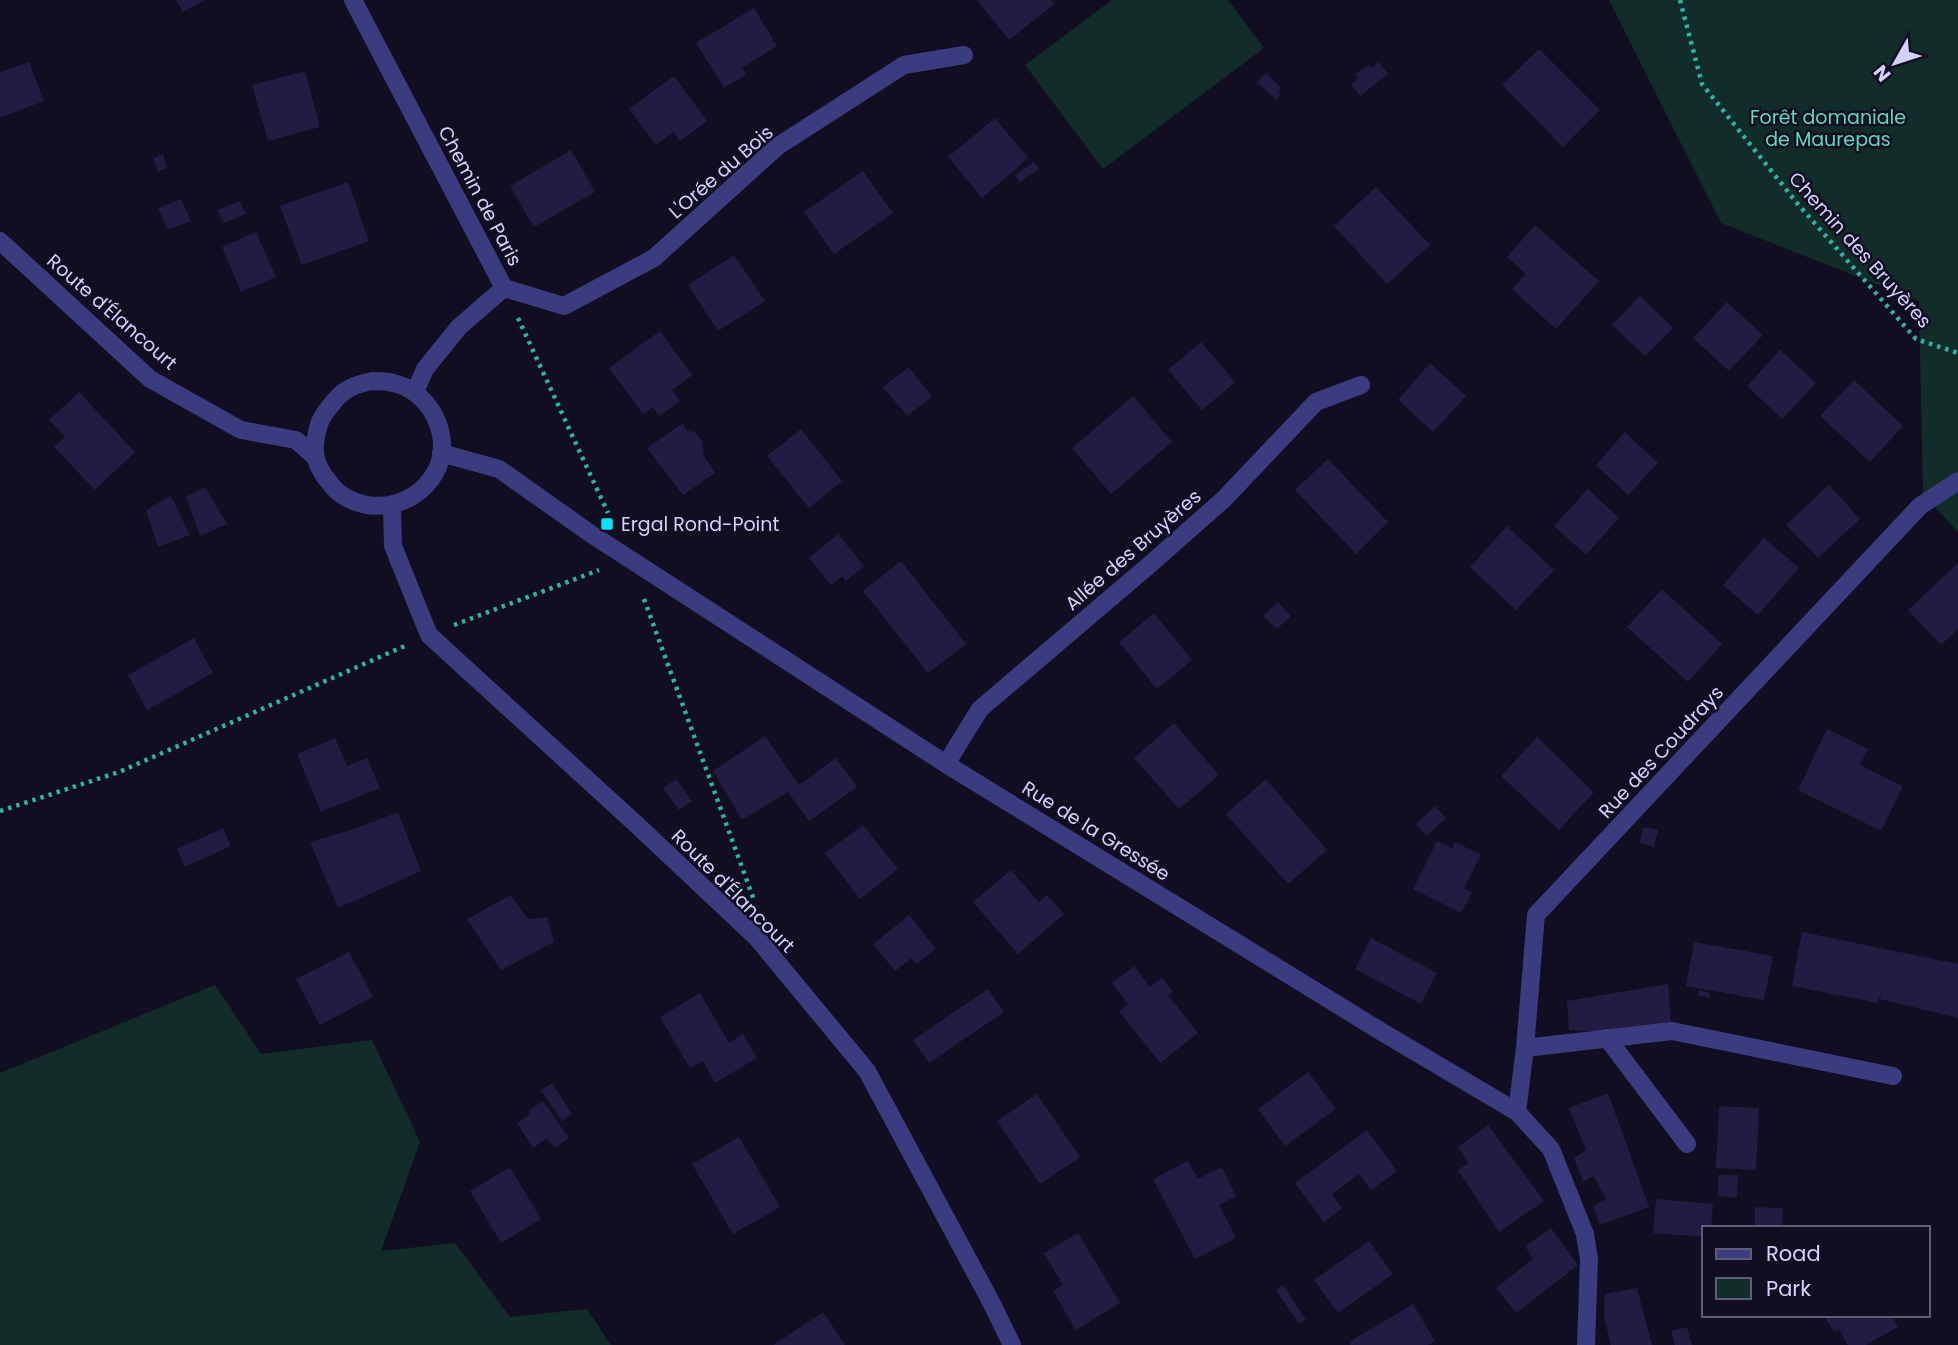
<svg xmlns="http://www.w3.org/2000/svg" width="1958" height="1345" viewBox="0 0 1958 1345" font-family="Poppins,sans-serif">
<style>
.green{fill:#122c2a}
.building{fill:#221b42}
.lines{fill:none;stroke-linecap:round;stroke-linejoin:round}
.path{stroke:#32b0a5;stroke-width:4.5;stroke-dasharray:3.5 5;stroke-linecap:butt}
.minor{stroke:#3b3b80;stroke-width:18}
.tertiary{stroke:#3b3b80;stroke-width:18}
.poi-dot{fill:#08e3f3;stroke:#110e22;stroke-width:2.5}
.labels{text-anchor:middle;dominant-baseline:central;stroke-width:5;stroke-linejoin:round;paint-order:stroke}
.park-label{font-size:19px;fill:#5fdbb8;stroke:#110e22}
.street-label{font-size:19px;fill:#d5d1fe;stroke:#110e22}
.poi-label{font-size:19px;fill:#d5d1fe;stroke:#110e22;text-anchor:start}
</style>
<rect width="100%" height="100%" fill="#110e22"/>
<!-- green -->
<path class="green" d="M1112,0H1228L1264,48L1103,169L1025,65Z
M1609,0H1958V532L1923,494L1919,301L1721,223Z
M215,985L261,1054L372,1040L420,1142L381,1251L455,1243L510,1317L587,1309L611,1345H0V1073Z"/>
<!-- building -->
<path class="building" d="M176,0H205L183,12Z
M977,0H1051L1054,4L1009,40Z
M754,8L777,46L742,68L746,75L724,88L696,43Z
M1539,49L1600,110L1563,147L1502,85Z
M29,62L44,101L0,118V72Z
M1379,62L1388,74L1360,96L1351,84L1359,78L1355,74L1369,65L1371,68Z
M305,71L320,127L268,141L252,85Z
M1266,73L1281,88L1278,91L1281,94L1276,100L1257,82Z
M674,76L707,121L680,141L673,132L656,145L629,109Z
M995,118L1028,158L982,198L948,157Z
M571,150L595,192L534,227L510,186Z
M163,154L167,168L158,172L153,158Z
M1034,162L1039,169L1020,182L1015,175Z
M863,171L893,213L834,254L804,212Z
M348,182L369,241L302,265L280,206Z
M1376,187L1430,245L1387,284L1334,226Z
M181,199L191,221L168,230L158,208Z
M240,201L246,214L224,223L217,210Z
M1535,225L1599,281L1556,329L1512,289L1526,274L1507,257Z
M256,232L276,277L241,292L222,247Z
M734,255L765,301L718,331L688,285Z
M1640,296L1673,328L1645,356L1612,325Z
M1727,302L1763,335L1729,371L1693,338Z
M660,331L692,375L672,390L680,401L659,416L653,407L643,414L609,368Z
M1201,342L1235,382L1202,410L1168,370Z
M1780,350L1816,383L1782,419L1747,386Z
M1430,363L1466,396L1433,432L1398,400Z
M909,367L932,397L907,416L883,387Z
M1854,380L1903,426L1870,462L1820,416Z
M79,392L135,452L95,490L54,447L65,437L49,420Z
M1133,396L1172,442L1111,494L1072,448Z
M683,423L688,431L695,432L702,441L704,456L715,473L683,495L647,448Z
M801,429L842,481L809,508L767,456Z
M1625,432L1658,463L1628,495L1596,465Z
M1328,459L1388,522L1356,554L1295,490Z
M1829,485L1860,519L1818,558L1786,525Z
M205,487L227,524L200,536L186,497Z
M1588,489L1619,518L1586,555L1554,526Z
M171,496L190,535L158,547L146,510Z
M1507,526L1554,570L1516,610L1470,567Z
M838,534L864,566L846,581L842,576L831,585L809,558Z
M1764,538L1799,568L1758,615L1723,585Z
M901,561L966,644L928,673L863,591Z
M1958,563V629L1941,645L1908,610Z
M1662,589L1722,644L1688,682L1627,627Z
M1278,602L1291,616L1277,629L1263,616Z
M1154,613L1192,660L1157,689L1119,642Z
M194,638L213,673L147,710L128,675Z
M1174,723L1219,775L1179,809L1134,758Z
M1827,729L1868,749L1860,765L1903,786L1881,831L1798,790Z
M765,736L799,785L836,758L857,787L809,821L788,792L742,820L713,771Z
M1537,737L1594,792L1559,830L1501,776Z
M335,738L347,766L367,758L380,788L321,812L297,754Z
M676,779L692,801L679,810L663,788Z
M1266,779L1327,850L1288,884L1226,814Z
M1435,806L1446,818L1426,836L1416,824Z
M398,812L421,871L338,908L310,842L357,828Z
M863,825L898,869L860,899L825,853Z
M1643,827L1658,830L1654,847L1640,843Z
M223,828L231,846L185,867L177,849Z
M1437,841L1452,848L1455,842L1481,855L1464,888L1472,892L1461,913L1413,889Z
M1011,870L1039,902L1047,895L1064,914L1018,954L973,902Z
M511,895L528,919L547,917L554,942L501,970L467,919Z
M909,915L936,949L916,964L912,958L895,971L873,944Z
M1802,932L1958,964V1018L1880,999L1882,986L1878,1003L1792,986Z
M1371,938L1437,973L1421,1004L1355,969Z
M1694,942L1773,956L1764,1000L1686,986Z
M349,952L373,997L320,1025L296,979Z
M1134,966L1150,987L1162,978L1173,992L1168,995L1198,1033L1160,1063L1119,1011L1128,1004L1112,983Z
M1668,984L1671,1024L1604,1032L1569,1030L1567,1001Z
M988,989L1004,1012L929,1063L913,1040Z
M1699,990L1710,993L1709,998L1698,995Z
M700,993L729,1043L743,1034L757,1058L715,1083L703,1061L690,1068L660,1017Z
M1308,1072L1336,1109L1285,1146L1258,1109Z
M552,1083L572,1114L562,1121L541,1090Z
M1608,1093L1649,1207L1600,1225L1593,1206L1606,1199L1594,1176L1583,1182L1574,1158L1586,1150L1569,1108Z
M1037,1094L1080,1157L1040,1184L997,1121Z
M543,1101L569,1138L555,1148L547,1138L533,1148L517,1123L531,1114L528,1111Z
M1719,1106L1759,1108L1756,1170L1716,1168Z
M1488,1125L1544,1201L1499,1232L1458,1170L1468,1163L1458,1147Z
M1367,1130L1397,1171L1371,1190L1359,1174L1332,1194L1342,1208L1324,1222L1295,1183Z
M739,1137L780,1207L733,1234L692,1164Z
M1188,1161L1198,1179L1222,1167L1236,1196L1219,1205L1236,1238L1195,1259L1153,1179Z
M510,1167L541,1219L501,1243L470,1191Z
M1718,1175H1738L1737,1198L1718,1196Z
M1656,1199L1713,1204L1711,1228H1704V1237L1653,1233Z
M1755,1207L1783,1208L1782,1228H1755Z
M1551,1228L1578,1265L1516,1313L1496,1288L1533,1259L1525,1246Z
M1078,1233L1120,1303L1076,1330L1053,1291L1063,1285L1044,1253Z
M1369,1241L1393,1274L1338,1313L1314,1280Z
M1283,1285L1306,1320L1299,1324L1276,1290Z
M1637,1288L1652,1345H1611L1604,1317L1605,1294Z
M1413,1304L1435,1341L1428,1345H1350L1349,1342Z
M823,1312L845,1345H773Z
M1824,1315H1891L1898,1327L1866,1345H1848L1839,1329L1834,1332Z
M1687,1327L1692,1345H1675L1671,1331Z"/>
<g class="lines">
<!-- path -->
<path class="path" d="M1680,0L1702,84L1797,203L1916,339L1958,353
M518,318L608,513
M644,599L754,900
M454,625L599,570
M0,811L119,772L407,645"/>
<!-- minor -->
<path class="minor" d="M353,0L504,288L459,327L425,369L415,392
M504,288L564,306L654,258L778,146L904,65L964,55
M441,453L499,469L591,534L946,764L1382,1032L1517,1112L1551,1149L1585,1234L1589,1259L1586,1345
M946,764L980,709L1147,567L1224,499L1316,402L1361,385
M1607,1038L1687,1144
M1525,1048L1672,1031L1893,1076
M1517,1112L1525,1048L1536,915L1920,506L1958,481"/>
<!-- tertiary -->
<path class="tertiary" d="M0,241L150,379L241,430L296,440L314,456
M372,381C379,381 386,381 393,383C428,390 452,433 438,467C421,505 373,518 339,493C334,489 330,483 325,477C316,464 313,453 316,437C318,428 319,420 325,413C339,393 347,386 372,381Z
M392,506L393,546L429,635L637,825L757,938L867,1071L991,1302L1012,1345"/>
</g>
<!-- markers -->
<rect class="poi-dot" x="600" y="517" width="14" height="14" rx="3.5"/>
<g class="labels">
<!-- park labels -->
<g class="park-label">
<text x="1828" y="117">Forêt domaniale<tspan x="1828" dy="22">de Maurepas</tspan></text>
</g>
<!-- street labels -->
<g class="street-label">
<text transform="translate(721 172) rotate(-41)">L'Orée du Bois</text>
<text transform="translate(480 196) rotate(62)">Chemin de Paris</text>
<text transform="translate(1860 250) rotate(48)">Chemin des Bruyères</text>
<text transform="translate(112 312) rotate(41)">Route d'Élancourt</text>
<text transform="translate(1133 550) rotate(-41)">Allée des Bruyères</text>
<text transform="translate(1661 752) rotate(-47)">Rue des Coudrays</text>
<text transform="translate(1096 831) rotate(32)">Rue de la Gressée</text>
<text transform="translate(733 891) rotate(45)">Route d'Élancourt</text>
</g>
<!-- poi labels -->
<g class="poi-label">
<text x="621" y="524">Ergal Rond-Point</text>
</g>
</g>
<!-- legend -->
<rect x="1702" y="1226" width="228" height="91" fill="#110e22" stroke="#5f5c7a" stroke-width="2"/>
<rect x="1716" y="1249" width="35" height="10" fill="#3b3b80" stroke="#5f5c7a" stroke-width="2"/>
<text x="1766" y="1261" font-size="21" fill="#d5d1fe">Road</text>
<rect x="1716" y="1278" width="35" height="21" fill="#122c2a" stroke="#5f5c7a" stroke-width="2"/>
<text x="1766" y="1296" font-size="21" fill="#d5d1fe">Park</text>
<!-- north arrow -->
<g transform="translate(1895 63) rotate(231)" stroke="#110e22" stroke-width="5" paint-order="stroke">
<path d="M0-5L12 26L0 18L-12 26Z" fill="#d5d1fe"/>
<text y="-10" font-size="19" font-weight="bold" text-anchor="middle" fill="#d5d1fe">N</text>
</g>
</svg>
